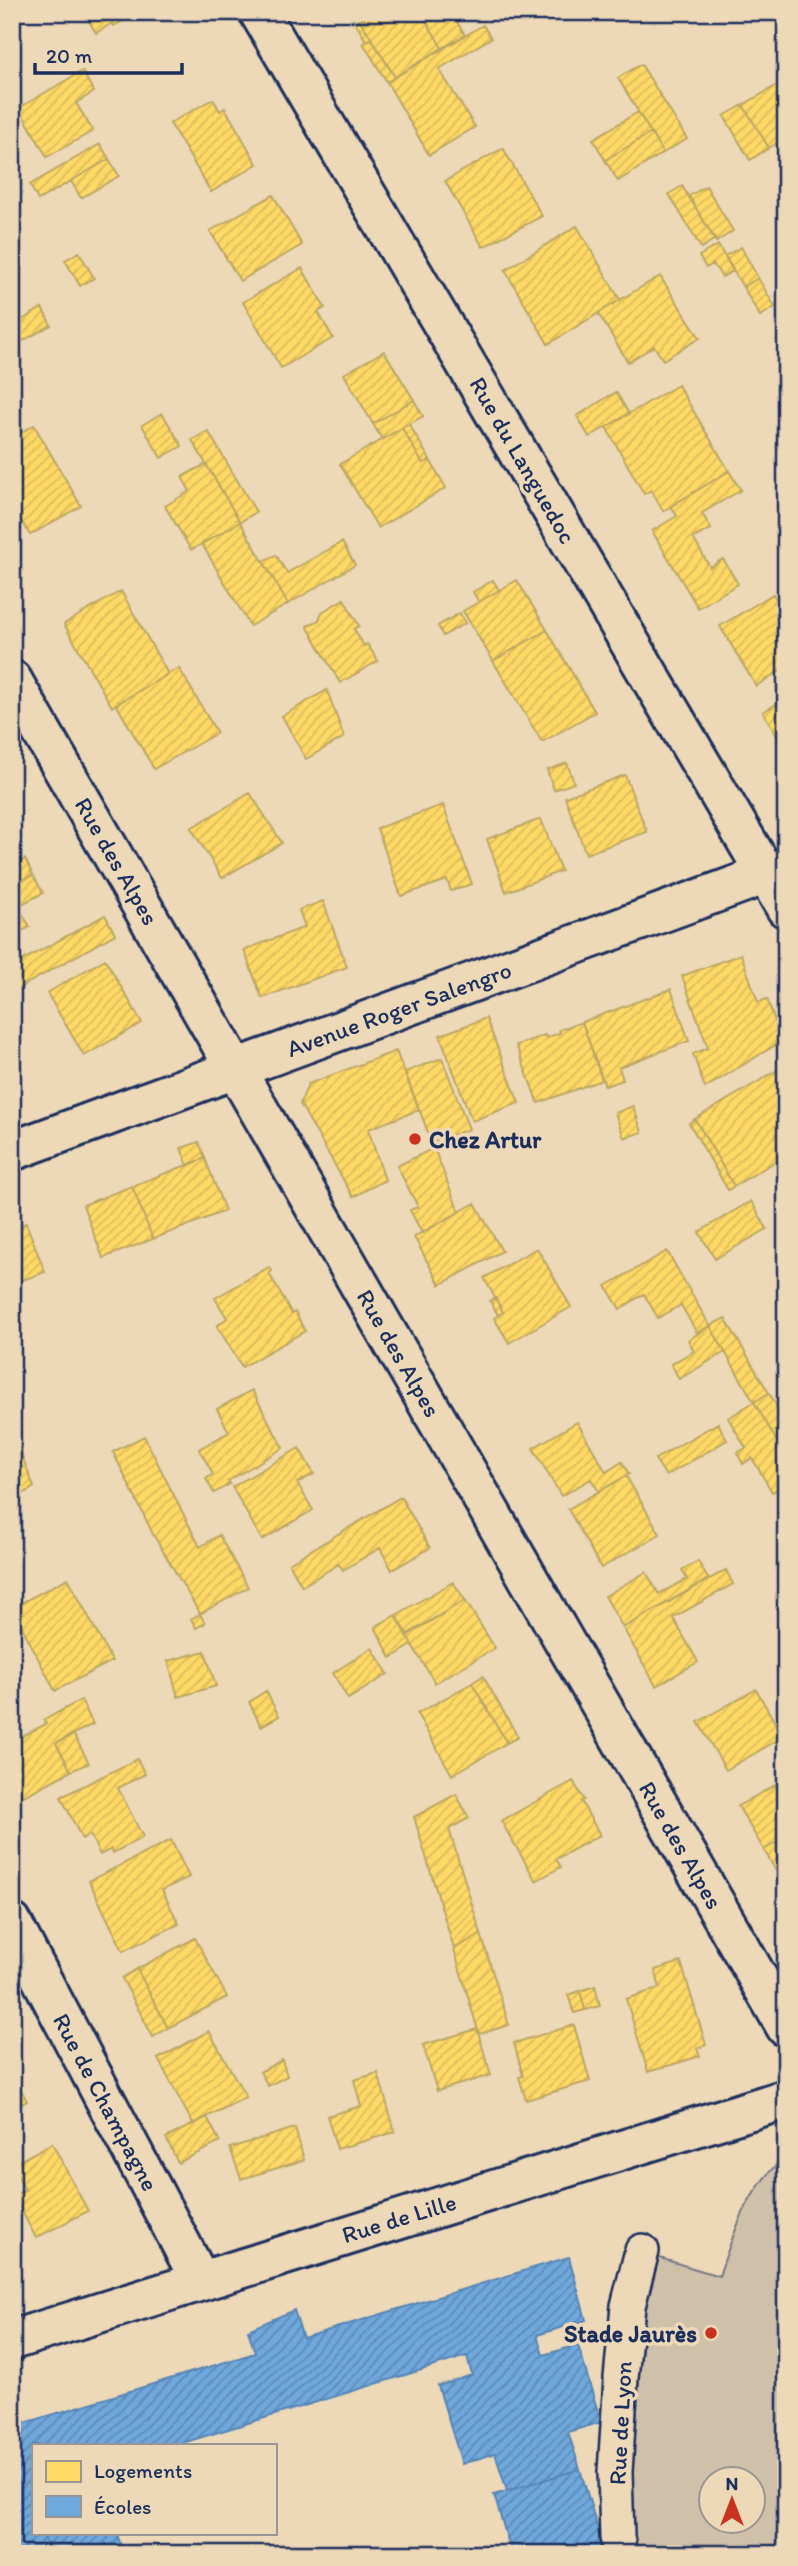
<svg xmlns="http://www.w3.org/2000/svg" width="798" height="2566" viewBox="0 0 798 2566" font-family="Itim,sans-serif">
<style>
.park{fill:#cfc0aa;stroke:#757884;stroke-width:2;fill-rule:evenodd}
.homes{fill:url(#homes-hatch);stroke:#bba664;stroke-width:2}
.schools{fill:url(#schools-hatch);stroke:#5684b6;stroke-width:2}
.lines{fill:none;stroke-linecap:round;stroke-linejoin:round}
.pedestrian-casing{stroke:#1b2f5e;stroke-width:38}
.minor-casing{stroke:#1b2f5e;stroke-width:44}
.pedestrian{stroke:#edd9b7;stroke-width:33}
.minor{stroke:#edd9b7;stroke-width:38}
.poi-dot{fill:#c8321e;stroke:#edd9b7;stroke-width:2.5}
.labels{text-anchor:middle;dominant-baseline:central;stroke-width:7;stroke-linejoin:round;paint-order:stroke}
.street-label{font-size:24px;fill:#1b2f5e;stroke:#edd9b7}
.poi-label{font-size:24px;font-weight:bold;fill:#1b2f5e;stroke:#edd9b7;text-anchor:start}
</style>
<defs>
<pattern id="homes-hatch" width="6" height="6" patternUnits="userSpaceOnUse" patternTransform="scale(1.75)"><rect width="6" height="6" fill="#ffd966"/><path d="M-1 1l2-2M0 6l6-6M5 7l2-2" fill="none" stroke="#dabb5b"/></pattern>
<pattern id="schools-hatch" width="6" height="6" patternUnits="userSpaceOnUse" patternTransform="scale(1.75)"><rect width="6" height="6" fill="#6fa8dc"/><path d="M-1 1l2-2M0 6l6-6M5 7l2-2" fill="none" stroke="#5a89b6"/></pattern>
</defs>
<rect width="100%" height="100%" fill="#edd9b7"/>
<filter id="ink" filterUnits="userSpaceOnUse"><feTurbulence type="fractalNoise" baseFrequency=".0143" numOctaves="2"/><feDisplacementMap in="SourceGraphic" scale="14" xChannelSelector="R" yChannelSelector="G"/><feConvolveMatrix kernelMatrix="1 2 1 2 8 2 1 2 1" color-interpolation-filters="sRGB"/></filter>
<g filter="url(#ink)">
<!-- park -->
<path class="park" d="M786,2156V2554H633L628,2461L650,2255L719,2276C734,2232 748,2187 786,2156ZM710,2478H752V2520H710Z"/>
<!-- homes -->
<path class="homes" d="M84,12H138L114,26L112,23L96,33Z
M373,12H421L442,48L395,77L360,20Z
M421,12H451L465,35L442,48Z
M771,12H786V36Z
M360,20L371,38L366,41L355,22Z
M483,25L491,38L439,69L475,127L429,155L387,82Z
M371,38L395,77L387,82L363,43Z
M641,64L687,139L663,153L618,78Z
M82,71L94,92L76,103L93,131L47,157L19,108Z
M786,80V138L769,148L743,105Z
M213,99L220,111L225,108L257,164L211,192L170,123Z
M743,105L769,148L750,160L724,116Z
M638,112L651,133L605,160L593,139Z
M651,133L663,153L618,181L605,160Z
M100,144L109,159L38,200L30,185Z
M503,148L542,216L483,247L445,181Z
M109,159L119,176L81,198L71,181Z
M682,186L715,239L701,248L669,194Z
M706,186L733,231L716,242L689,196Z
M273,195L302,245L240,281L210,231Z
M577,226L620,300L548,344L505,270Z
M718,245L733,271L722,277L713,264L706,268L699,256Z
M741,247L758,278L743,287L725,256Z
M79,252L94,278L80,286L65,260Z
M302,268L325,308L318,312L333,338L281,368L243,302Z
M660,276L700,338L663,360L654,346L628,362L598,313Z
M758,278L775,307L760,316L743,287Z
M42,308L51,325L12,347V326Z
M384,351L414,400L373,424L344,374Z
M678,385L729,471L663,511L651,490L644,494L606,427Z
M616,392L629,414L589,437L577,416Z
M414,400L423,416L382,439L373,424Z
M162,413L182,446L161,458L142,425Z
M409,424L430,460L423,464L402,428Z
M34,425L81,506L30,535L12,505V438Z
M402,428L423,464L430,460L446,488L378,528L340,464Z
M208,431L256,512L240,522L192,440Z
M206,464L240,522L191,550L165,506L190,491L182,477Z
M729,471L741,490L702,513L711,529L693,538L710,567L723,559L738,584L698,608L652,531L677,516L671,506Z
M240,522L288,604L250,626L202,544Z
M342,542L355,565L288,604L263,561L276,555L287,573Z
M493,580L499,590L479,602L473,592Z
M517,580L547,630L493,661L463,611Z
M121,591L168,674L112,707L64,624Z
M773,594L786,616V667L756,686L720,626Z
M344,599L359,626L354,629L364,646L367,644L378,661L340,683L307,626L319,620L322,612Z
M460,613L465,623L443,636L438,626Z
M547,630L595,712L542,742L493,661Z
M179,668L217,733L154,769L116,704Z
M327,690L344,737L306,759L282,716Z
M786,698V751L763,712Z
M567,763L574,783L554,790L547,770Z
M625,775L647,832L586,854L565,797Z
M250,793L282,843L222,878L191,828Z
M443,805L472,884L451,891L447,880L401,896L377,828Z
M541,819L561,871L506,892L487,839Z
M25,859L33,875L12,886V866Z
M33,875L43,893L18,906L12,896V886Z
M12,896L30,927L12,936Z
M323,901L347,967L262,998L244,950L305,927L299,910Z
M105,915L115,934L12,992V966Z
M741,954L758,1002L767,999L782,1041L705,1088L693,1054L708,1048L682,976Z
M105,959L142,1023L84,1056L47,993Z
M671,989L689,1041L619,1067L623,1080L605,1086L582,1022Z
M486,1018L519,1103L472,1121L440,1035Z
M582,1022L602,1080L538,1103L516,1045L545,1035L546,1038L560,1033L559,1030Z
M396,1051L419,1110L368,1129L385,1180L353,1197L300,1104L308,1084Z
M442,1058L469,1129L432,1143L405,1072Z
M786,1065V1155L734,1186L695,1119Z
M633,1106L642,1132L624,1138L615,1113Z
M695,1119L734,1186L728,1190L689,1123Z
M199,1142L205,1158L188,1166L181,1148Z
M434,1148L459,1212L422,1233L410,1210L418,1207L397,1166Z
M205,1158L225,1211L153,1239L132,1186Z
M132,1186L153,1239L103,1258L83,1205Z
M751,1201L767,1229L715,1259L699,1232Z
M475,1203L502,1251L440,1285L414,1237Z
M26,1223L45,1272L12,1284V1228Z
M537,1248L571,1307L509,1343L494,1318L503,1312L484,1278Z
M667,1251L710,1326L697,1333L681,1305L658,1318L644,1294L620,1309L606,1286Z
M269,1267L272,1271L269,1273L292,1314L295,1312L305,1331L242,1367L217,1326L227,1318L215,1298Z
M495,1298L503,1312L498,1315L490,1301Z
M725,1318L769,1393L754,1402L710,1326Z
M710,1326L725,1352L679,1379L671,1364L694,1351L688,1340Z
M252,1390L283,1448L228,1481L230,1484L214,1493L206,1479L213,1474L199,1449L229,1432L217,1409Z
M769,1393L786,1422V1457L754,1402Z
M754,1402L786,1457V1485L772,1492L752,1458L743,1464L737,1453L746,1448L728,1418Z
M577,1422L606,1472L622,1462L629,1474L599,1492L591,1479L561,1496L533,1448Z
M718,1423L727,1440L666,1476L655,1459Z
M12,1430L34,1487L20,1496L12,1475Z
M144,1436L200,1547L219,1535L248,1587L200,1614L153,1534L113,1452Z
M299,1448L314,1474L297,1483L313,1510L262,1540L232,1487Z
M626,1476L660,1534L601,1568L568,1509Z
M401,1497L430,1548L392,1570L380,1548L343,1570L339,1564L302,1586L289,1563Z
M698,1561L708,1579L623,1628L605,1596L646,1572L659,1594L687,1579L682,1570Z
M726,1570L733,1584L673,1618L698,1662L656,1686L623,1628Z
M68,1578L112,1661L55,1691L12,1608Z
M453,1582L465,1600L408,1635L396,1615Z
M465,1600L495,1648L435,1683L406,1635Z
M200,1614L205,1623L196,1628L191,1619Z
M396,1615L412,1645L391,1658L375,1627Z
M372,1648L388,1674L348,1699L333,1673Z
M205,1651L216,1686L178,1697L168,1661Z
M483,1676L518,1737L507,1743L472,1683Z
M472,1683L507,1743L452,1775L417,1714Z
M756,1689L783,1737L726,1770L698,1722Z
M266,1691L279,1716L261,1726L249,1702Z
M81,1700L93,1724L56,1743L71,1771L22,1797L12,1780V1741L46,1724L44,1720Z
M74,1735L89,1763L71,1771L56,1743Z
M137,1759L145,1774L118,1788L143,1837L113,1853L111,1849L100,1855L90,1835L82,1839L61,1797Z
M786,1779V1837L764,1850L738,1806Z
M573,1781L584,1800L581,1801L600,1835L556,1859L561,1867L536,1881L501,1821Z
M456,1794L469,1818L449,1829L481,1934L454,1949L414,1817Z
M786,1837V1888L764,1850Z
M171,1840L189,1877L162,1890L179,1924L123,1951L89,1881Z
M481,1934L509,2025L479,2034L454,1949Z
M195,1938L227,1997L168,2028L137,1969Z
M681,1962L706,2045L697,2048L700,2056L648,2072L626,1999L660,1988L655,1970Z
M137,1969L168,2028L153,2037L122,1978Z
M595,1986L600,2006L585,2010L580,1991Z
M580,1991L585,2010L574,2013L568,1995Z
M574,2025L590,2081L526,2100L519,2077L523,2076L514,2043Z
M477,2029L491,2075L437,2091L423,2045Z
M209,2031L246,2097L193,2124L158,2059Z
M282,2060L287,2076L268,2086L260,2072Z
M12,2072L27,2101L12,2109Z
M378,2073L395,2132L337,2149L327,2116L361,2106L354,2080Z
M207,2117L220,2142L178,2163L166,2138Z
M295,2128L304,2160L241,2179L230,2148Z
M52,2143L88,2211L36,2238L13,2195L25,2190L12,2165Z"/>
<!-- schools -->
<path class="schools" d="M569,2257L586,2320L537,2335L543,2355L578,2345L601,2422L568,2432L580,2469L507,2491L495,2453L462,2464L438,2386L472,2375L467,2356L176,2445H33V2489L30,2490L33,2499V2533H43L50,2554H12V2400L16,2399L25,2423L255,2353L248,2330L294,2310L303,2338Z
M580,2469L605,2554H512L494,2495Z
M43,2533H117L123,2554H50Z"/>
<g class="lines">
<defs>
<path id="pedestrian" d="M620,2554L617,2537L615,2472L621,2378L628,2306L642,2251"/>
<path id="minor" d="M259,12L786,908
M12,680L786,2027
M12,1151L786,867
M12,1923L200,2280
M12,2340L786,2099"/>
</defs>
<!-- pedestrian casing -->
<use href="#pedestrian" class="pedestrian-casing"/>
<!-- minor casing -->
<use href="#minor" class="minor-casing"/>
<!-- pedestrian -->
<use href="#pedestrian" class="pedestrian"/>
<!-- minor -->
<use href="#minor" class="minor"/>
</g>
</g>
<!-- markers -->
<g class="poi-dot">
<circle cx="415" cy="1139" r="7"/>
<circle cx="711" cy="2333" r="7"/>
</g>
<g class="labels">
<!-- street labels -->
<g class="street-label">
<text transform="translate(523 460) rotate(60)">Rue du Languedoc</text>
<text transform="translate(117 861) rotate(60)">Rue des Alpes</text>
<text transform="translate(399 1009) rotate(-20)">Avenue Roger Salengro</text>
<text transform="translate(399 1353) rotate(60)">Rue des Alpes</text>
<text transform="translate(681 1845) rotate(60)">Rue des Alpes</text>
<text transform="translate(106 2102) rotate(62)">Rue de Champagne</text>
<text transform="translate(399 2218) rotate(-17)">Rue de Lille</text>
<text transform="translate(620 2423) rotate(-87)">Rue de Lyon</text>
</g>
<!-- poi labels -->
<g class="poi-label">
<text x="429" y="1139">Chez Artur</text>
<text x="697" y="2333" text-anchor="end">Stade Jaurès</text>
</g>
</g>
<!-- margin -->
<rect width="798" height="2566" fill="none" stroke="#edd9b7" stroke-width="42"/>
<rect x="21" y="21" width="756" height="2524" fill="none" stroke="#1b2f5e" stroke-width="2.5" filter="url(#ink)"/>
<!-- legend -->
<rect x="32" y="2444" width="245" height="91" fill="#edd9b7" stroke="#999593" stroke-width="2"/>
<rect x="46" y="2461" width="35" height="21" fill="#ffd966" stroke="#999593" stroke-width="2"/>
<text x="94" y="2478" font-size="21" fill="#1b2f5e">Logements</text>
<rect x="46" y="2496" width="35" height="21" fill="#6fa8dc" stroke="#999593" stroke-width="2"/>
<text x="94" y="2514" font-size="21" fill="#1b2f5e">Écoles</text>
<!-- north arrow -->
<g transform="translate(732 2500)"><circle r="33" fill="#edd9b7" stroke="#999593" stroke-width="2"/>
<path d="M0-5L12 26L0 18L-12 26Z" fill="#c8321e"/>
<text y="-10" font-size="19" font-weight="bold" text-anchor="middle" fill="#1b2f5e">N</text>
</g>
<!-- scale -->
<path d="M35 63v10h147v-10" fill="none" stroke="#1b2f5e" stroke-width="3.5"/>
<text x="46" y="63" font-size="21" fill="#1b2f5e" stroke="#edd9b7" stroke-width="5" paint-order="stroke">20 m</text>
</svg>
